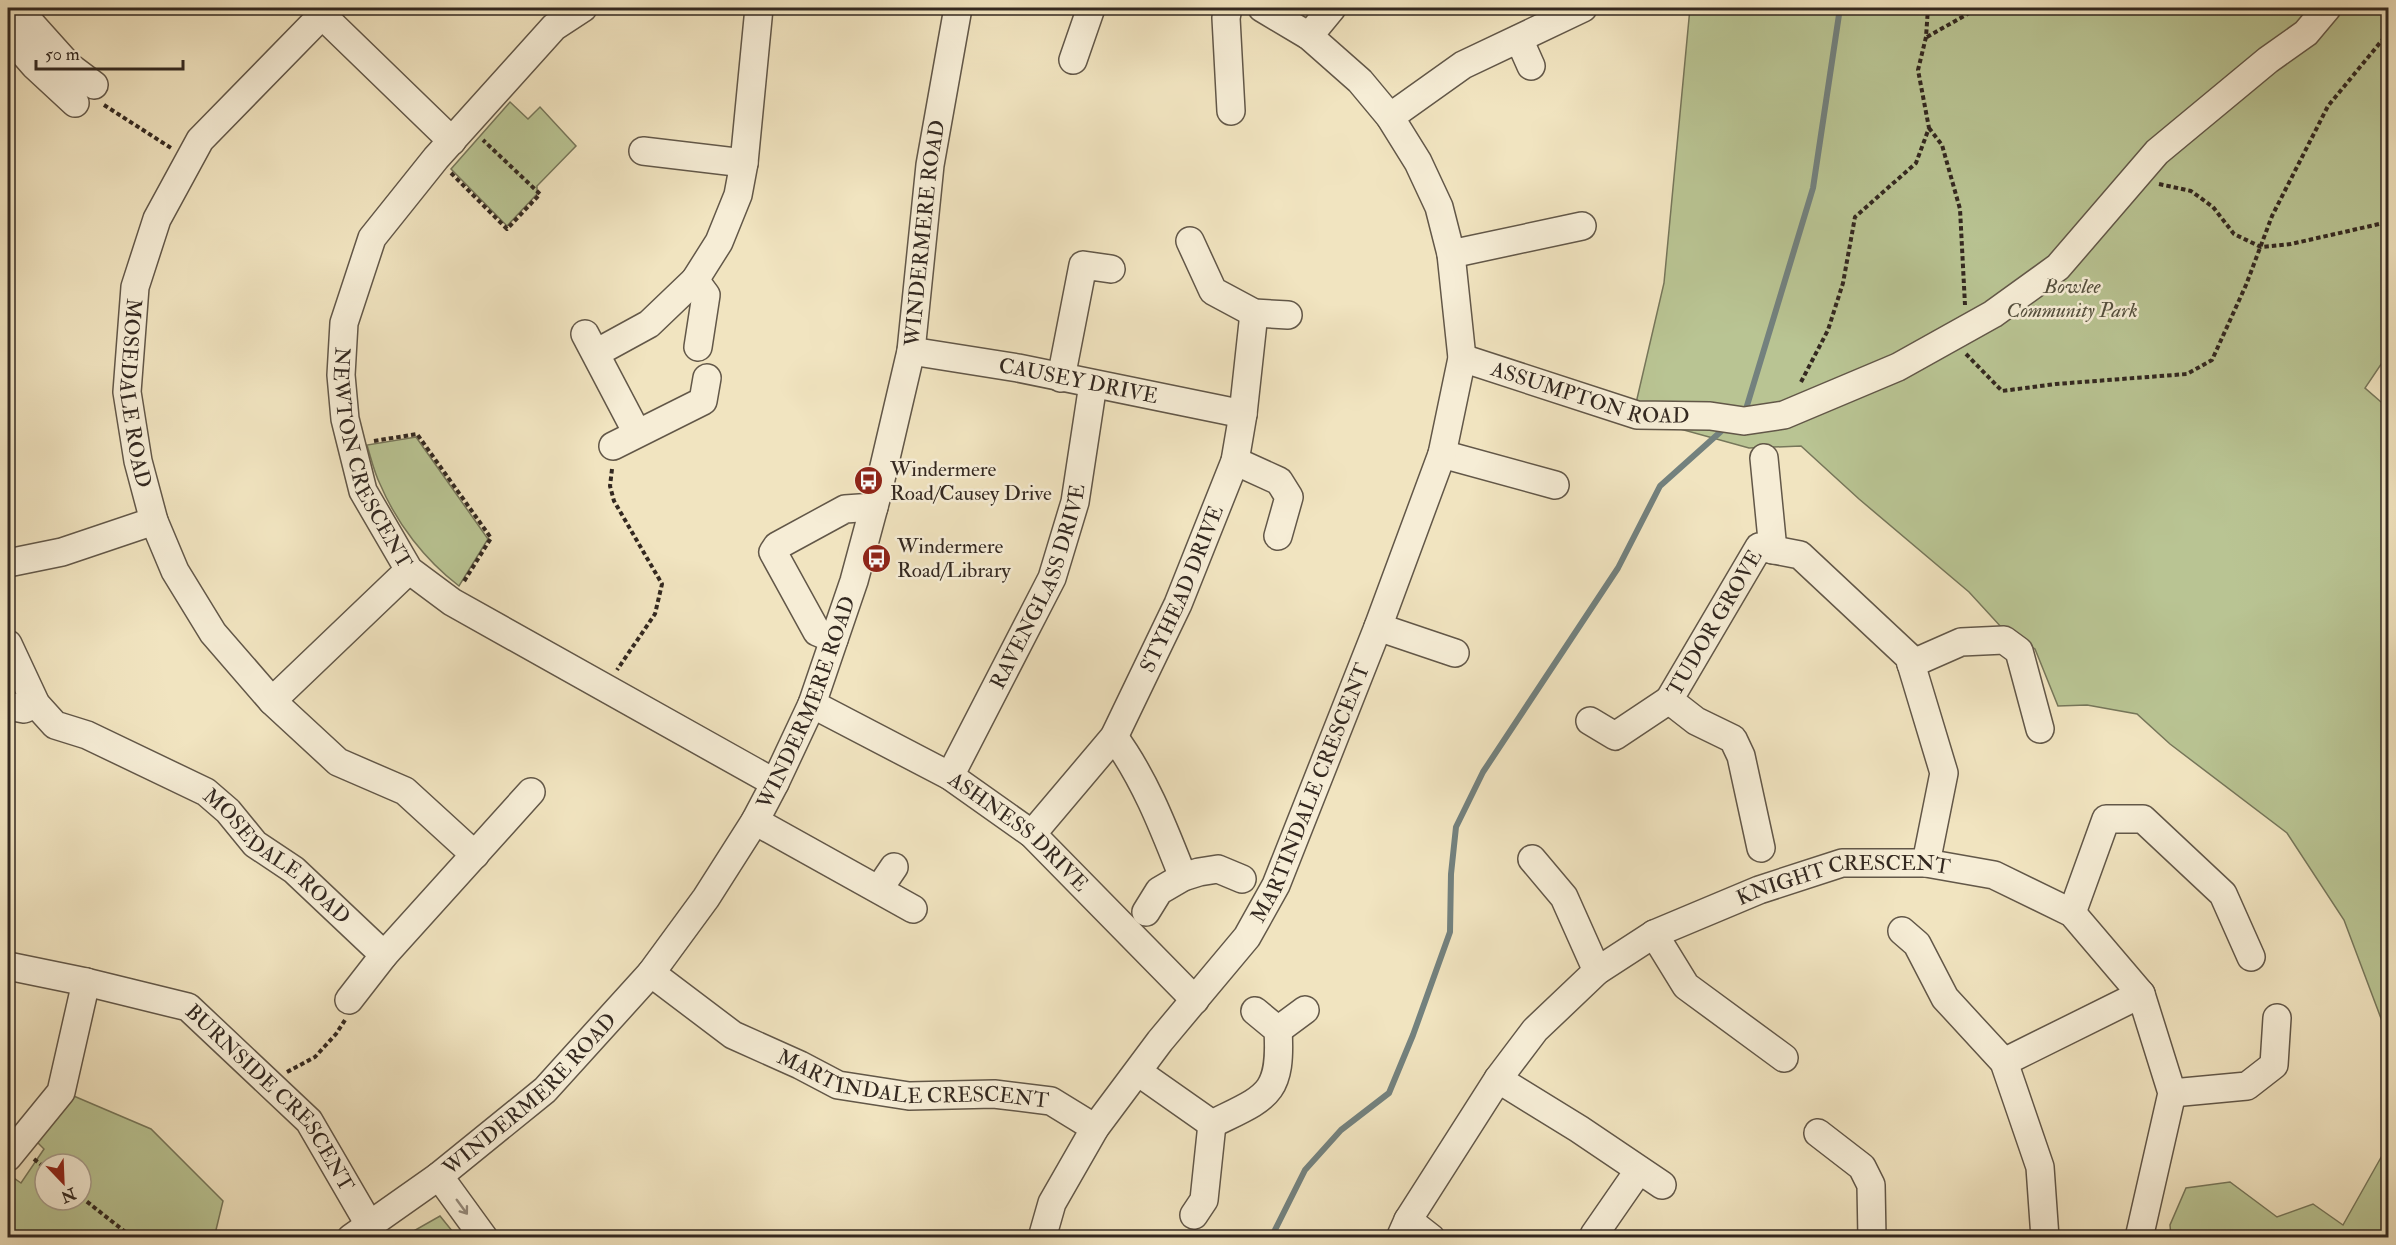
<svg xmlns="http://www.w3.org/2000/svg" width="2396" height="1245" viewBox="0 0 2396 1245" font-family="'IM FELL Double Pica',serif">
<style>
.green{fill:#b9c493;stroke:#76765a;stroke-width:1.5;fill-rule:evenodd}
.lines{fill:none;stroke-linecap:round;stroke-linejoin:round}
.stream{stroke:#73817e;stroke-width:6}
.minor-casing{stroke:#625748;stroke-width:30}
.path{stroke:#332820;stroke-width:4;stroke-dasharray:4.5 3;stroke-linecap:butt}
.minor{stroke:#f6edd6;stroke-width:27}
.oneway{stroke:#948a7b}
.labels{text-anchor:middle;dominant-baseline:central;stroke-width:5;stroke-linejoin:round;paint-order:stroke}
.street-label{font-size:21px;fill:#332820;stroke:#f6edd6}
.park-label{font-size:21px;font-style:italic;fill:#544f3d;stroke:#f6edd6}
.poi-label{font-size:21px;fill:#332820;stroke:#f6edd6;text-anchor:start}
</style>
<rect width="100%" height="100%" fill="#f1e4c0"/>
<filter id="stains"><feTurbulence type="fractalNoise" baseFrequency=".00333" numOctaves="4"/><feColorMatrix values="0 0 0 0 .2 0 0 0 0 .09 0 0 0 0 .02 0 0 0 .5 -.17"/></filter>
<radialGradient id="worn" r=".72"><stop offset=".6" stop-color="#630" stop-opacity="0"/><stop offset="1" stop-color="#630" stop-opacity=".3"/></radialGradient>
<!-- green -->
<path class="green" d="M1690,8H2388V354L2365,388L2388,408V1037L2344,920L2287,833L2170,744L2137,714L2087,705L2058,706L2035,649L2002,628L1969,592L1859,499L1801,446L1749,448L1633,416L1664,283Z
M510,102L528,119L540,107L576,146L537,186V194L507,226L451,169Z
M416,437L488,539L459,586C425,560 397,524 380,484C374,472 371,458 367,445Z
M69,1094L151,1129L223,1201L216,1230L220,1237H8V1174L21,1183L44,1149L36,1141ZM45,1164H81V1200H45Z
M2388,1145V1237H2171L2170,1225L2186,1188L2230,1182L2277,1217L2313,1204L2343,1225Z
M440,1216L457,1237H403Z"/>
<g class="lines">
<!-- stream -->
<path class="stream" d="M1742,413L1746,409L1813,188L1840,8
M1271,1238L1305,1170L1341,1130L1389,1093L1413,1035L1450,932L1451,874L1456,827L1483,772L1618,568L1660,486L1727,426"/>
<defs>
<g id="minor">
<path d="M17,8L70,67L94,85"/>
<path id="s1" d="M329,8L200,140L157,219L135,287L127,392L138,461L154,521L175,571L213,633L272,701L338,762L405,791L475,855"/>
<path id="s2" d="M583,8L554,27L436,158L372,238L344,323L341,375L345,419L363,491L409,570L452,602L775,783"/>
<path d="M1228,8L1226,18L1231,111"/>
<path d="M322,15L452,141"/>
<path d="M8,35L34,65L75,103"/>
<path d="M1309,36L1332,8"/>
<path d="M1519,39L1531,66"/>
<path d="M1073,60L1091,8"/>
<path d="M1390,117L1463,65L1583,8"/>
<path d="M643,151L744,163"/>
<path d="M1190,241L1213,291L1254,313L1288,315"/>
<path d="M1451,254L1582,226"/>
<path d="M695,280L706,295L698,347"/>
<path d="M585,334L637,433"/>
<path id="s3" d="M911,351L1018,368L1243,414"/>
<path d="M596,353L649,324L695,280L719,242L738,195L744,163L759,8"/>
<path id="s4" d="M1462,358L1637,415L1710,416L1744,421L1784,415L1898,367L1993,314L2058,267L2157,152L2268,60L2306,33L2327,8"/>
<path d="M1061,378L1083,265L1111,269"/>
<path d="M613,446L703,401L707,378"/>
<path d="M1442,454L1555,485"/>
<path d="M1764,458L1773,550"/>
<path d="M1235,461L1279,481L1289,497L1278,536"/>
<path d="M8,563L62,552L154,521"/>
<path d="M1378,627L1455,653"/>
<path d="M834,639L817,632L773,552L777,546L845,509L874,507"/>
<path id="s5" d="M8,644L36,704L55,725L87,735L206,792L228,811L255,844L294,870L384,955"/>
<path d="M1911,664L1961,642L2004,640L2019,651L2040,729"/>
<path d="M272,701L409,570"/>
<path id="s6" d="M812,704L950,776L1032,834L1195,1000"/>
<path d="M8,706L24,709L36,704"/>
<path d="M1590,721L1615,736L1669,700"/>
<path d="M1114,737C1145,779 1164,829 1183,877"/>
<path id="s7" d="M950,776L1052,578L1075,502L1093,384"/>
<path d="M755,821L913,909"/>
<path id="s8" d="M1032,834L1114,737L1178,604L1235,461L1243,414L1254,313"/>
<path id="s9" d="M1761,848L1741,756L1733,739L1696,721L1669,700L1759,547L1800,555L1909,657L1944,773L1926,863"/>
<path d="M1532,859L1564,897L1597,971"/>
<path d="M879,889L894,867"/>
<path d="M1146,912L1159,891L1183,877L1199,872L1218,869L1242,879"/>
<path d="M2072,913L2106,819H2143L2223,894L2251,957"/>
<path d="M1902,931L1917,944L1945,998L2004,1062L2040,1167L2045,1238"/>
<path d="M1654,934L1686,986L1784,1058"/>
<path id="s10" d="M8,966L86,982L188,1007L309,1121L370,1226"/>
<path id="s11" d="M651,973L733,1035L800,1065L838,1085L909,1096L994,1094L1051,1101L1095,1128"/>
<path d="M349,1000L384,955L531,792"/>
<path d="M1278,1030L1305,1010"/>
<path d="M2004,1062L2141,994"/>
<path d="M1138,1072L1212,1124C1266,1097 1282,1096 1278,1030L1255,1011"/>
<path d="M1498,1079L1579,1129L1662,1185"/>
<path d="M2172,1093L2247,1086L2274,1065L2277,1018"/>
<path d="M1818,1133L1862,1167L1871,1185L1872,1238"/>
<path d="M8,1157L61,1092L86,982"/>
<path d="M439,1176L484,1238"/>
<path d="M1194,1215L1204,1200L1212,1124"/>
<path d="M1408,1220L1431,1238"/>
<path d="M1594,1235L1639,1170"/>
<path id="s12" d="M351,1238L439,1176L545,1090L651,973L706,898L755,821L775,783L812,704L854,581L878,492L911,351L930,165L958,8"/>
<path id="s13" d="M1042,1238L1052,1203L1095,1128L1160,1041L1247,937L1276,885L1378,627L1442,454L1462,358L1451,254L1439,207L1418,162L1390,117L1360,81L1309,36L1262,8"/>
<path id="s14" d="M1400,1238L1408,1220L1498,1079L1535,1030L1597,971L1654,934L1759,890L1842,863H1926L1994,875L2072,913L2141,994L2172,1093L2139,1238"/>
</g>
</defs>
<!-- minor casing -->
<use href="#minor" class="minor-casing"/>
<!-- path -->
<path class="path" d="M1927,37L1978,8
M104,105L171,148
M1929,128L1942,145L1960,209L1965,305
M451,173L507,229L540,194L483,140
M2159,184L2191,191L2213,207L2234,234L2261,247L2291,244L2388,222
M1966,354L2002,391L2056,384L2187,374L2212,360L2246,285L2272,216L2328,106L2388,33
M1801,382L1828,330L1843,283L1855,217L1916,163L1929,128L1918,70L1926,37L1928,8
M374,441L417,434L491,538L463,583
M612,469L610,486L614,501L662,584L655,614L617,670
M287,1072L315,1057L336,1034L345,1020
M34,1159L45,1168
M81,1197L133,1238"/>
<!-- minor -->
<use href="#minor" class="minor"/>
</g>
<!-- one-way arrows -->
<defs><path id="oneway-shaft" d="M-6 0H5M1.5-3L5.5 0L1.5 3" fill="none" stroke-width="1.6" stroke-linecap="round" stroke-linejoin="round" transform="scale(1.5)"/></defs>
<use class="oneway" href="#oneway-shaft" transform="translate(462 1207) rotate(54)"/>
<!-- icons -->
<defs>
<symbol id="bus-disc" viewBox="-11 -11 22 22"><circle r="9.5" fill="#8f2418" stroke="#f6edd6"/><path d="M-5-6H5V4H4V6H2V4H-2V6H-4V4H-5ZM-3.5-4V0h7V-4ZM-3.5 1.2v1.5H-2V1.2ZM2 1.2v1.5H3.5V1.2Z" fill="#fff"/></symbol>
</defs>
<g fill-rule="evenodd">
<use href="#bus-disc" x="852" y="464" width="33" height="33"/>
<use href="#bus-disc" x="860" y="542" width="33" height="33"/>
</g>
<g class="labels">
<!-- street labels -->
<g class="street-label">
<text stroke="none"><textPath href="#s12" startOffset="1202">WINDERMERE ROAD</textPath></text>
<text stroke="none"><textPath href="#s3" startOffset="170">CAUSEY DRIVE</textPath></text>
<text stroke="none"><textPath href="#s4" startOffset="134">ASSUMPTON ROAD</textPath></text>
<text stroke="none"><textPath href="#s1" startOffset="453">MOSEDALE ROAD</textPath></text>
<text stroke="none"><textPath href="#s2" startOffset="544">NEWTON CRESCENT</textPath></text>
<text stroke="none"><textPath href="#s7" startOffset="210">RAVENGLASS DRIVE</textPath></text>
<text stroke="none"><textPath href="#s8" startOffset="290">STYHEAD DRIVE</textPath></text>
<text stroke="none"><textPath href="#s9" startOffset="278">TUDOR GROVE</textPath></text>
<text stroke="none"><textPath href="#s12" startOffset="716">WINDERMERE ROAD</textPath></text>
<text stroke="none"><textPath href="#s13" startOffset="525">MARTINDALE CRESCENT</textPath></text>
<text stroke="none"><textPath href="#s6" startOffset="244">ASHNESS DRIVE</textPath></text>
<text stroke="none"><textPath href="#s5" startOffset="356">MOSEDALE ROAD</textPath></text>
<text stroke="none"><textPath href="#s14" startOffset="602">KNIGHT CRESCENT</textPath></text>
<text stroke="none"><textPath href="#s11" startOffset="292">MARTINDALE CRESCENT</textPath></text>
<text stroke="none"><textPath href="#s12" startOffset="230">WINDERMERE ROAD</textPath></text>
<text stroke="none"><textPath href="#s10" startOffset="308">BURNSIDE CRESCENT</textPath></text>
</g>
<!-- park labels -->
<g class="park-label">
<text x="2072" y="286">Bowlee<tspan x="2072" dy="24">Community Park</tspan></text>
</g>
<!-- poi labels -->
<g class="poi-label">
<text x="890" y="469">Windermere<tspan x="890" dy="24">Road/Causey Drive</tspan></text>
<text x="897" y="546">Windermere<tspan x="897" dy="24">Road/Library</tspan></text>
</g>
</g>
<!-- margin -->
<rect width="2396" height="1245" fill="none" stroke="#f1e4c0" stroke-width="30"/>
<rect x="9" y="9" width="2378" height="1227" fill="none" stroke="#332820" stroke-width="3"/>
<rect x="15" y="15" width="2366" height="1215" fill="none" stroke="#332820" stroke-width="1.5"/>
<!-- north arrow -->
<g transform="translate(63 1182) rotate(157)"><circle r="28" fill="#f6edd6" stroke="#a89e8d" stroke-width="1.5"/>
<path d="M0-4.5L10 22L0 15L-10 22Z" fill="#8f2418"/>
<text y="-9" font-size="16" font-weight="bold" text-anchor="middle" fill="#332820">N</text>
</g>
<!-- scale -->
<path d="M36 60v9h147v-9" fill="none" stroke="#332820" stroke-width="3"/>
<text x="45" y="60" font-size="18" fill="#332820" stroke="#f6edd6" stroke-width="4.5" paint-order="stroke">50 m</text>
<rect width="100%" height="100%" filter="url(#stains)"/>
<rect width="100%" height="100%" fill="url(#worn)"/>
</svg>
